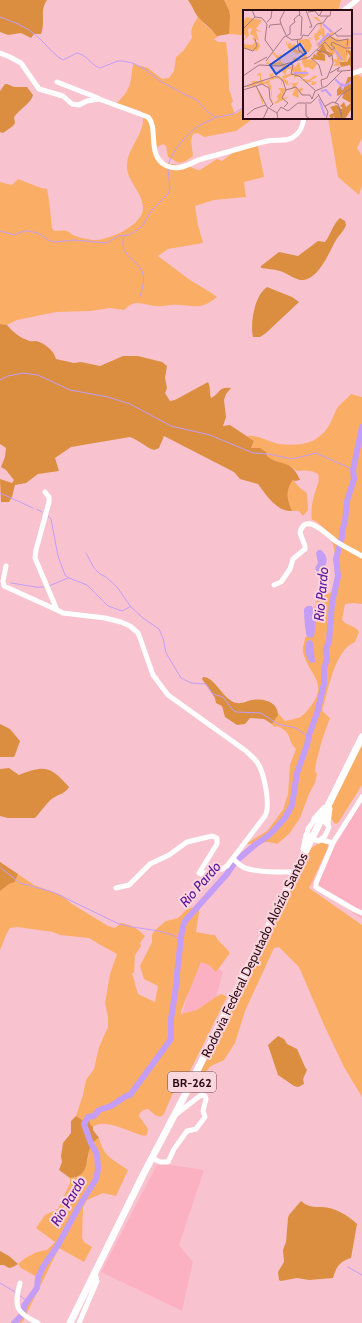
<svg xmlns="http://www.w3.org/2000/svg" width="362" height="1323" viewBox="0 0 362 1323" font-family="Cabin,sans-serif">
<style>
.built{fill:#fcb1c3}
.green{fill:#faae65}
.forest{fill:#db8e40}
.water{fill:#c39df6}
.lines{fill:none;stroke-linecap:round;stroke-linejoin:round}
.stream{stroke:#c39df6;stroke-width:1}
.river{stroke:#c39df6;stroke-width:6}
.minor{stroke:#fff;stroke-width:5}
.highway{stroke:#fff;stroke-width:7}
.labels{text-anchor:middle;dominant-baseline:central;stroke-width:4;stroke-linejoin:round;paint-order:stroke}
.shield{fill:#fad6de;stroke:#684851;stroke-width:1}
.shield-label{font-size:12px;font-weight:bold;fill:#2a0b15}
.street-label{font-size:13px;fill:#2a0b15;stroke:#fad6de}
.water-label{font-size:14px;font-style:italic;fill:#60149b;stroke:#fad6de}
.inset-river{fill:none;stroke:#c39df6;stroke-width:2}
.inset-road{fill:none;stroke:#a67985;stroke-width:1}
.view{fill:#1d4ed8;fill-opacity:0.15;stroke:#1d4ed8;stroke-width:2}
.inset-edge{fill:none;stroke:#2a0b15;stroke-width:2}
</style>
<rect width="100%" height="100%" fill="#f8c3cf"/>
<!-- built -->
<path class="built" d="M362,793V919L311,884L337,833Z
M200,955L223,972L216,997L204,1010L182,1014Z
M158,1163L204,1170L179,1245L193,1262L182,1311L101,1272Z"/>
<!-- green -->
<path class="green" d="M224,0H341L338,11H244V34L241,35L229,34V10Z
M198,17L205,25L219,36L214,39L218,42H226L228,58L229,89L233,101L231,104L235,114L244,108V118H254L236,131L204,137L198,133L193,134L191,140L193,156L186,161L179,163L168,157L166,146L163,144L153,149C163,167 171,163 188,166C192,167 195,170 200,170L217,159L222,161L239,148L257,142L264,177L244,182L246,197L214,200L195,206L198,225L203,243L168,249L158,256L190,280L210,292L217,297C198,313 191,303 170,305C166,305 162,307 158,306C144,306 136,297 124,310L110,308L91,311L56,312L17,320L7,325L0,324V182L12,185L18,179L41,188L47,189L49,200L52,228L54,231C58,231 63,230 67,231C69,232 72,235 75,236C80,238 87,239 93,240C107,241 143,226 143,208C143,192 126,181 127,165C127,147 150,129 141,111L117,103C132,88 130,84 133,64L148,68L162,79L169,78L174,71L176,57L183,51L192,38C190,29 193,25 198,17Z
M356,74L362,77V138L357,148L362,156V185L359,195L338,177L328,118H351V76Z
M351,394L362,397V604L354,603L345,604L342,620C347,626 355,625 359,632L355,642C334,650 328,692 322,711L330,718L322,740L316,763L315,771L317,774L315,783L309,794L300,818L289,834L277,844C269,840 255,844 246,844L267,831L283,810L288,794L290,765L296,749C286,739 294,735 278,726L274,727L272,724L278,713L285,721C300,718 302,718 311,706C329,682 308,674 303,652C302,647 305,642 305,637H310L315,629L314,609L319,594H328L335,590C335,568 339,543 323,527C319,524 317,521 312,520C310,511 313,498 316,489C318,483 320,480 318,474C313,470 303,470 297,471C289,463 280,464 271,459C263,455 260,449 251,448L254,441L247,436C256,434 269,442 279,444C299,446 316,445 328,427C332,421 334,413 338,407C342,402 347,399 351,394Z
M293,480L300,488L307,493L308,510L303,516L299,511H292C287,500 285,490 293,480Z
M362,742V785L338,823L335,824L331,818L329,809Z
M321,842L329,843L326,852L309,888L362,925V1097L344,1067L324,1025L299,967L279,947L274,948L245,1011L235,1043L224,1060L211,1066L204,1074L198,1077L311,848Z
M18,874L34,885L61,895L72,904L108,926L115,928L121,923C132,925 137,928 145,936L140,943L141,946L135,955L134,973H132L138,994L155,1002L158,986L144,979L140,966L152,942V935L155,930L166,921L178,918L187,909L200,906L196,932L212,935H215C218,942 225,946 230,953L216,972L209,965L201,962L181,1011V1014L197,1010L217,996L222,994L227,997L185,1081H182L172,1095L164,1114L160,1117L155,1115L148,1109C143,1110 140,1111 139,1116L148,1129L147,1134L145,1136C132,1134 105,1117 93,1127L87,1120L84,1121L76,1116L83,1095L86,1080L94,1069L99,1047L108,1027V1017L105,1003L110,974L117,954L99,944L89,938L60,935L53,932L17,927L10,928C5,935 4,942 0,950V891L9,883L15,882Z
M99,1138C104,1157 112,1159 128,1170L116,1196L103,1193L87,1200L83,1207L82,1238L84,1242L92,1247L84,1262L59,1248L23,1321L21,1323H13L36,1287L37,1277L21,1268L18,1264C27,1256 36,1251 47,1250L55,1242L36,1228L45,1215L58,1209L70,1183V1178H75C79,1173 85,1168 87,1162C91,1153 85,1143 99,1138Z"/>
<!-- forest -->
<path class="forest" d="M0,0H47C39,12 46,20 41,34H34L31,38L21,33L8,35L0,32Z
M188,0H224L229,10L230,16L229,34L217,36C212,29 204,24 198,17C194,12 192,5 188,0Z
M5,84H7L14,87H27L33,95C32,102 19,110 14,117L15,123L13,126L3,133L0,132V91Z
M340,218L345,221L346,225C344,231 339,235 336,240C329,252 318,282 300,280C292,278 287,273 280,271C274,269 267,269 261,268V266L279,252L298,256L318,241L325,242C331,234 333,224 340,218Z
M267,287L292,297L299,302L266,333L260,337H253C250,324 254,296 267,287Z
M0,324L7,325C13,332 19,337 27,340C30,342 33,341 36,341C45,343 54,351 56,359L74,363L81,362L100,366L123,356H138L162,362L167,366L165,378L167,388L165,393L170,401L175,400L208,382C211,388 209,392 211,398C220,394 218,386 231,388L226,394L224,400L226,417L223,426L230,425L254,441L251,448H260L266,452L267,456C282,468 290,457 300,480L295,481L293,480C285,490 287,500 292,511C277,512 266,495 258,484L240,479L234,472L164,436L159,448L154,450C145,447 139,440 130,437L71,447L55,458L59,471L38,474L26,483L15,485L12,497L9,502H1L0,479L12,483L14,480L6,470L1,467L5,457L6,448L0,444Z
M203,677C216,677 223,701 237,703C242,704 247,701 252,700C264,698 278,702 278,715L272,724L264,719L250,718L245,724L237,725L225,717L222,706L216,703L215,698L202,679Z
M0,724L10,729L20,741L15,755L14,757H0Z
M9,768L19,775C45,765 50,766 69,787C65,794 59,794 53,798C46,803 41,812 35,818H8L0,816V769Z
M0,862L18,874L15,882L9,884L0,891Z
M278,1036L284,1039L287,1044L297,1049L305,1067L307,1070L303,1079L304,1084L298,1087L294,1086L278,1075L268,1045Z
M76,1116L84,1121L89,1120L90,1124L93,1127V1130L99,1138C80,1146 96,1177 70,1178L59,1170L62,1162L61,1156L63,1143L71,1133V1121Z
M301,1201C308,1207 313,1207 322,1207C334,1207 349,1216 357,1224L351,1258C340,1261 336,1267 333,1278L309,1280L297,1278L281,1281L279,1280L278,1272L284,1262L283,1250L286,1242L288,1218L289,1215Z
M0,1251L9,1256L18,1264L13,1267L9,1268L4,1265H0Z"/>
<!-- water -->
<path class="water" d="M318,550H321C328,556 328,562 323,570L317,572L315,568L318,563L316,553Z
M307,606H312C316,615 316,627 314,636L311,638L307,637C305,632 304,615 304,609Z
M310,640L313,642L315,662L311,663C305,656 304,650 307,641Z"/>
<g class="lines">
<!-- stream -->
<path class="stream" d="M0,17C19,24 30,28 44,43C50,49 55,56 63,60L77,53C87,55 91,65 100,68L118,61H123L133,63L146,70L160,81L184,94L197,100L207,111L215,117H219L233,114L244,107
M351,34H362
M169,163C172,151 188,132 199,126C204,122 211,121 216,117
M0,231L14,235L24,231H28L38,233L50,241L55,242L74,240L107,243L118,236L129,235L136,231L143,225L151,211L168,194L170,189L168,169
M124,236C118,257 138,258 143,274C145,281 142,289 140,296
M0,380L8,376L23,373L38,375L70,390L108,397L130,404L171,426L210,435L253,453L268,454L292,459L316,453L354,470
M0,493L33,508
M37,509L42,512
M48,516L51,519L58,556L65,575L69,578L87,585L108,606L122,611L130,607
M86,553L94,568L100,574L106,577L117,587L131,607L143,618L159,629L163,638L166,653L181,678L191,683L206,684L213,694L223,697L232,709L236,712L261,713L278,724L296,728L308,737
M11,583L36,587H44
M49,586L68,578
M1,868L20,883L53,892L117,923C134,930 168,928 180,940
M348,1267L362,1275
M0,1283L15,1292
M19,1295L27,1301"/>
<!-- river -->
<path class="river" d="M14,1323L23,1314L24,1306L37,1288L38,1278L43,1267L58,1245L78,1208L96,1179L98,1169L97,1154L90,1141L84,1124L88,1117L94,1116L99,1110L111,1106L126,1096L130,1095L171,1039V1019L177,980C176,972 179,963 179,955C181,942 180,932 185,921L227,874L235,862L256,844L268,836L275,829L285,818L292,805L297,773L307,745L309,735L317,713L324,684V669L327,659L326,649L329,641L332,603L338,576L336,559L342,537V531L345,521L347,501L354,479L353,470L362,427"/>
<!-- minor -->
<path class="minor" d="M343,11L357,0
M0,53L10,57L21,63L39,89L63,96L72,104L79,105L87,101L99,99L148,117C159,128 146,157 167,166C182,172 192,161 205,158C226,153 246,146 267,141C275,139 284,142 292,138C299,134 303,126 304,118
M351,74L362,70
M57,82L98,98
M45,492L49,497V502L36,550L35,558L57,610L63,613L105,618L121,622L130,626L138,633L140,638L153,675L168,695L246,751C250,755 254,758 257,762C264,772 271,805 265,816L227,866L222,869L201,874L199,873L217,844V838L212,836L187,842L169,855L150,864L129,885L116,888
M6,566L3,581L4,586L57,610
M274,585L281,582L290,569L293,559L305,549V546L300,533C305,510 328,536 337,542C345,547 353,551 362,556
M362,797L333,843L316,883V887L319,889L355,910L362,913
M315,819C321,818 327,821 329,827L325,836L319,841L312,839L307,835L308,829Z
M322,840L333,843
M233,859C236,861 239,865 243,867C254,873 282,872 295,872
M152,1158L160,1162H168L174,1149L187,1131L196,1129L205,1117L203,1111L206,1099L205,1096L201,1095L174,1116
M20,1283C14,1307 15,1312 38,1323
M79,1323L97,1281L95,1273"/>
<!-- highway -->
<path class="highway" d="M315,819L324,809
M327,823L329,809
M304,849L307,835
M70,1323L143,1175L187,1091L362,737"/>
</g>
<g class="labels">
<!-- shield labels -->
<rect class="shield" x="168" y="1072" width="48" height="20" rx="3"/>
<g class="shield-label">
<text x="192" y="1082">BR-262</text>
</g>
<!-- street labels -->
<g class="street-label">
<text transform="translate(254 955) rotate(-64)">Rodovia Federal Deputado Aloízio Santos</text>
</g>
<!-- water labels -->
<g class="water-label">
<text transform="translate(321 594) rotate(-85)">Rio Pardo</text>
<text transform="translate(200 884) rotate(-49)">Rio Pardo</text>
<text transform="translate(68 1201) rotate(-59)">Rio Pardo</text>
</g>
</g>
<!-- overview -->
<g transform="translate(243 10)">
<rect width="109" height="109" fill="#f8c3cf"/>
<path d="M3,7L19,10L13,19L19,22L13,21L16,31L13,29L12,31L16,33L17,37L14,41L0,38V34L9,35L12,32L9,28L12,27L7,24L9,18L5,19L6,26L0,31L3,26L0,24V13ZM70,7H74L79,13V18L77,21L81,17L82,27L89,22H86V19L91,22L88,26L92,28L98,30L107,28L105,32L109,27L103,53L100,51L96,52V56H90L93,53L86,47L94,50L93,42L90,45L82,37H75L73,32L76,33L80,28L78,24L75,27L77,29L72,31V27L69,29H66L69,36L66,42H62L65,50L68,49L74,54L70,60L65,57L62,58L59,53L60,41L54,44L45,38V36H44L43,33L44,30V35L47,32L49,36L52,33L53,40H60L61,35L56,33L55,30L70,28L72,25L70,23L73,24L78,17L76,16L78,13ZM31,42L33,45L37,46L36,43L39,45L37,47L38,52L48,57L51,47L54,49L50,53L51,58L56,52L59,62L62,60L66,64L59,68L53,64L56,67H52L51,70V64L41,69L39,66L50,63L48,59H44L42,65L38,60L40,56L23,54L25,50L26,53L37,52L29,43ZM18,63V70L21,72L28,69L26,64L30,63L31,68L35,66L45,71V74L53,73L61,69L66,70L72,65L74,67L67,71L74,72L71,75H68L70,71L64,73L60,70L55,72L53,77L55,80L59,77L60,80L57,82L61,85H59L55,80L56,88L49,85L53,77L46,81L50,77L49,74L44,75L37,68L27,70L26,74L29,76L28,78L29,84L28,88L31,93L35,90L34,86L38,82L35,78H40L38,73V69L40,78L44,79L39,88L46,87L32,94L28,89V81L24,74H12L20,88V95L13,76L0,77L9,74V71H17V65L15,66L14,64Z" fill="#faae65"/>
<path d="M80,34L84,41L90,44L87,46L78,42L82,45V51L69,49L71,44L75,46L73,44ZM103,40L109,41V59L108,60L107,55L98,57L96,52H104L107,46L104,41L103,45ZM105,67H109L107,74L109,75V98L102,109H93L90,106L91,109H88L86,105L91,103L87,97L94,95L98,99L100,98L97,96L101,92L103,97L108,93L99,88L101,83L94,86V80L97,76L100,80Z" fill="#db8e40"/>
<path class="inset-river" d="M80,14L89,22M75,35L85,24L87,26M92,40L99,50M51,63H65M92,69L98,75L99,80M98,74L102,76L109,71M78,81L83,80L88,86M76,89L82,106"/>
<path class="inset-road" d="M63,0L69,17H66M65,2L72,1L76,6L79,1M56,5L59,7L58,26M77,6H87L88,0M12,7L19,8L24,14L22,30L30,41M24,12L28,8L29,0M38,14L37,10L42,0M26,18L27,15L38,14L43,25M0,19L12,7L9,0M92,23L94,26H109M43,26L49,30L58,29L60,25L65,26L74,14L80,13L85,6M86,26L94,31L105,29L104,36M54,29L56,41L62,45M81,31L99,18M1,38L10,41L14,36L12,29M74,40L84,43L86,47M68,48L76,55L79,66M23,51L41,27L47,24V16L52,12L51,9L57,4L56,0M11,54L24,47M47,54L50,55L48,64L56,66L72,80M87,63L97,57L94,61H99M0,66L16,55L36,56L66,47L82,32L89,40L92,38L88,35L89,32L102,38H109M13,76L19,74L26,78L27,89L30,94L27,97M0,77L34,66L40,71L43,80M79,77L78,70L84,68L90,53L89,45L86,47M0,80L13,76L24,97L34,103M72,81L84,76L99,61L109,60M75,84L82,97M92,93L98,85L109,78M63,94V106L67,109M41,97L45,93L39,88L43,80L53,77L59,85H67L69,89L72,81M96,97L99,109M4,105L11,99L23,95M20,109L25,98M35,109L34,103L38,97L45,101L55,93H68L76,85M83,109L85,102L82,96L90,92L95,94L99,105"/>
<path class="view" d="M57,34L63,43L33,64L27,55Z"/>
<rect width="109" height="109" class="inset-edge"/>
</g>
</svg>
